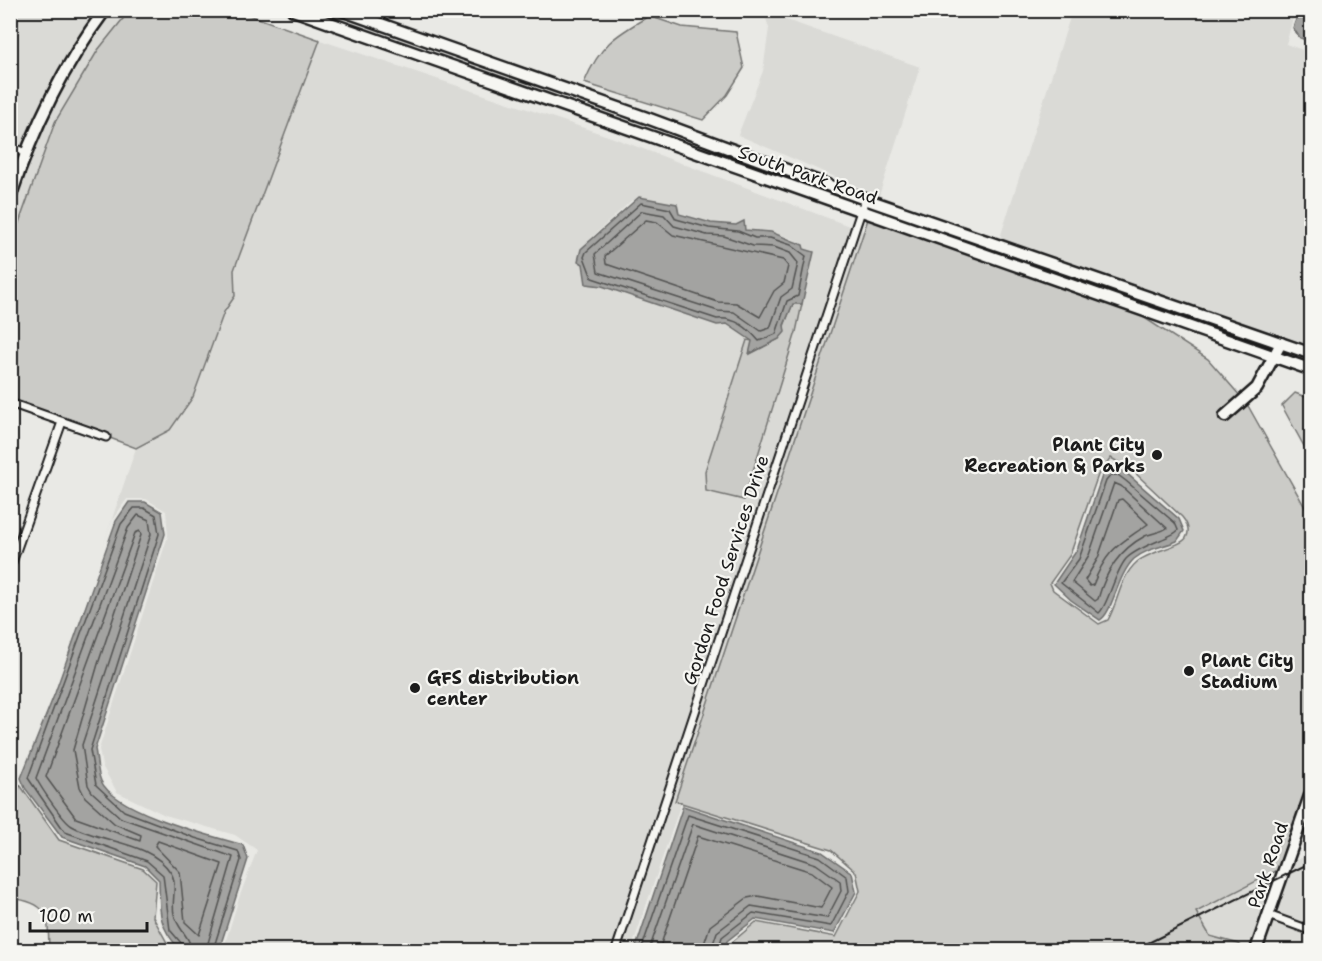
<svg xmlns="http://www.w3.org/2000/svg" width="1322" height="961" viewBox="0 0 1322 961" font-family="'Shantell Sans',sans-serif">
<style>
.built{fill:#dadad6;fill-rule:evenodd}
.green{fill:#cbcbc7;stroke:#747472;stroke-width:1.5;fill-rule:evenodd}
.water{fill:#a3a3a1;stroke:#6d6d6c;stroke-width:1.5}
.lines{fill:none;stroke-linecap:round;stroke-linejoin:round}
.shore{stroke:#525251;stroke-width:1.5}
.street-casing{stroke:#1c1c1c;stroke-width:11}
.secondary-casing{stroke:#1c1c1c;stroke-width:15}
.primary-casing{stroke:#1c1c1c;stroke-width:15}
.street{stroke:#f6f6f2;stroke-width:7}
.secondary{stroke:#f6f6f2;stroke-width:10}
.primary{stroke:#f6f6f2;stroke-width:10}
.rail{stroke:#1c1c1c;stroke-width:2}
.poi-dot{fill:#1c1c1c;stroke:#f6f6f2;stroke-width:2}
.labels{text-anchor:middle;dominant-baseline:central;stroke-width:4.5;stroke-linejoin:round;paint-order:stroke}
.street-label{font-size:18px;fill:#1c1c1c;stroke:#f6f6f2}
.poi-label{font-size:18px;font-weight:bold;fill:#1c1c1c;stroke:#f6f6f2;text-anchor:start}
</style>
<rect width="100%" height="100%" fill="#e9e9e5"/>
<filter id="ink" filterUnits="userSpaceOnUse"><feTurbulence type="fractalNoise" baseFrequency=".0167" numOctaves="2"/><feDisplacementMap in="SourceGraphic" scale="12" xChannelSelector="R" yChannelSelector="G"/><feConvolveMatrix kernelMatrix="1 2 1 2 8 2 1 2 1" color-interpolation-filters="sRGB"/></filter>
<g filter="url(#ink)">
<!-- built -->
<path class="built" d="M1099,10L1295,11L1286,44L1311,53V350L999,241L1072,11L1098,13Z
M11,11H96L24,147L11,143Z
M116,11H130L98,50L55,122L11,245V212L44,124L98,28Z
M764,12L920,67L879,196L738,135L763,71L769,28Z
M320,40L611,137L865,232L681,783L675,801L681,803L631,950H223L239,898L257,850L235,835L165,815L117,792L102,766L99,749L168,536L166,511L146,499H127L112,520L103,546L136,448L170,430L193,397L224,312L235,296L234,270ZM632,200L711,223L736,225L744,222L745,230L771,232L793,239L804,249L814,252L796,332L743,500L705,471L747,340L742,332L727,324L717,325L602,286L586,284L583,264L591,238Z
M11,152L20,155L11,183Z
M1311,853V950H1261L1291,863Z
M1280,869L1251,950L1210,936L1195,912Z"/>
<!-- green -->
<path class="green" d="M130,10L238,11L320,40L234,270L235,296L224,312L193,397L170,430L136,448L110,438L111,435L10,399L11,245L55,122L98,50Z
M649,16L682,27L736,32L744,68L727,95L703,120L584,83C600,45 614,36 649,16Z
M868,219L1140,315L1208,359L1241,397L1220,415L1225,421L1247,404L1311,518L1312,776L1280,869L1196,912L1210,936L1239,944L1245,950H728L730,944L756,922L836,937L860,891L856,872L831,850L675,801ZM1111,458L1132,470L1182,517C1187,523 1191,530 1186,538C1182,546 1150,551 1137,562C1120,577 1119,600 1108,620L1099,624L1053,590L1050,583L1070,555L1098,475Z
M793,303L802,304L796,332L744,500L706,491L705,471L747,340L753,341L750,354L779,339Z
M1295,393L1311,399V459L1282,406Z
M20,785L59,840L143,869L156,881L153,917L171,950H49C48,916 50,903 11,898V813Z"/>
<!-- water -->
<path class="water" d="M1299,11H1311V42L1300,38L1293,28Z
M639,197L677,204L679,214L711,223L736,225L744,221L745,230L771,232L803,245L804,249L814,252L802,304H793L784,325L785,332L779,339L749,354L752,341L727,324L717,325L602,286L586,284L583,264L578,261L581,249Z
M1116,468L1125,472L1179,519L1184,531L1177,541C1162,547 1148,548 1134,559C1117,575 1113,613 1100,620L1071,600L1054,584L1077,550L1102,476L1108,470Z
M129,502H145L162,512L165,534L95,749C97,758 97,772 101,781C115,812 211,836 243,845L248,859L219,950H177L178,947C157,925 160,909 159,880L145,866L62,837L25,788L21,778L55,693L116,521Z
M683,806L822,852L852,873L856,892L834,933L755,919L727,941L724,950H635Z"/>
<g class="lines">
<!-- shore -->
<path class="shore" d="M641,203L670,209L676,219L709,228L738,231L755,238H770L791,245L806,256L798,296L787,301L776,334L759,341C748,328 735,317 717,319L592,278L584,257L586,252Z
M642,211L664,215L674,226L707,235L724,236L753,246L774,247L790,253L798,263L792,289L781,297L770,328L761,331L734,312L718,311L598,272L595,254Z
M646,220L657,222L673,235L783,260L788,266L784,283L774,291L760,317L736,303L718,302L606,264L605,256Z
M1111,475H1118L1126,481L1175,523L1178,530C1175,537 1139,545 1126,559C1114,573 1108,606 1099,613L1061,583L1079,559L1106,481Z
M1114,483L1121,486L1167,528C1162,532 1153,533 1145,536C1119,550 1106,571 1098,599L1095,601L1072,582L1089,555Z
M1122,499L1148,524C1119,545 1107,548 1093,585L1090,586L1085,580L1098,558L1118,500Z
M140,531L141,535L98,664L73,750L80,787L85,797L115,824L141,835L140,841L76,818L46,777L135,533Z
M158,841L222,864L199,935L185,922L180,872L155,846Z
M183,950L182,944L170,930L163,875L147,861L65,832L28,778L121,524L134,508H144L156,515L159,534L90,750L96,785L124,811L195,838L238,851L241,860L213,950
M191,950C191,937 177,929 174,914C171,902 178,884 171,873C151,841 101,843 72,826C63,821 41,788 36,778L128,528L138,515L149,520L151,534L82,745L88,785L92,792L121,818L233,857L206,950
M641,950L688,815L820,857L847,877L849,891L831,926L753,913L722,937L718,950
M649,950L693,824L816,864L840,881L841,891L827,918L751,906L717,932L711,950
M659,950L698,836L812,872L832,887L821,908L758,896L747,898L710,926L702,950"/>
<defs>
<path id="street" d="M10,147L26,153
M10,403L106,437
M10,568L62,422
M1268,915L1312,931
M616,950L865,199"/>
<path id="secondary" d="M10,198C32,131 63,66 105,10
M1225,416L1257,388L1281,343
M1256,950L1312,790"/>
<path id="primary" d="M293,10L1312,370
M341,10L647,118L865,199L1312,354"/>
</defs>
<!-- street casing -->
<use href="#street" class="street-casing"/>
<!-- secondary casing -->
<use href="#secondary" class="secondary-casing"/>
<!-- primary casing -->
<use href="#primary" class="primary-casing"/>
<!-- street -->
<use href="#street" class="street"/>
<!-- secondary -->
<use href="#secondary" class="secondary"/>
<!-- primary -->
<use href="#primary" class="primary"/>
<!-- rail -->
<path class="rail" d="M1134,950L1312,862"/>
</g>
</g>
<!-- markers -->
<g class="poi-dot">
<circle cx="1157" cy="455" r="6"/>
<circle cx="1189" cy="671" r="6"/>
<circle cx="415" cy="688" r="6"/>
</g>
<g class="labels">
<!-- street labels -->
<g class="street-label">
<text transform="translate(808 175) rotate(19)">South Park Road</text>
<text transform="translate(726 570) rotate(-72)">Gordon Food Services Drive</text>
<text transform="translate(1268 865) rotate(-71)">Park Road</text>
</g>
<!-- poi labels -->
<g class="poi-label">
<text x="1145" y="445" text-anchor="end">Plant City<tspan x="1145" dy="21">Recreation &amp; Parks</tspan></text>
<text x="1201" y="661">Plant City<tspan x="1201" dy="21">Stadium</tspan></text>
<text x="427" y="678">GFS distribution<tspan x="427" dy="21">center</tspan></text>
</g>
</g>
<!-- margin -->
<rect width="1322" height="961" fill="none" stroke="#f6f6f2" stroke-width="36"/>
<rect x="18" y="18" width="1286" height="925" fill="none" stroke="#1c1c1c" stroke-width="2" filter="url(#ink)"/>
<!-- scale -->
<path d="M30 922v9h117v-9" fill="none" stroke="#1c1c1c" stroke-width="3"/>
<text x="39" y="922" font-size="18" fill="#1c1c1c" stroke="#f6f6f2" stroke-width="4.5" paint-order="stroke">100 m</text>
</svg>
